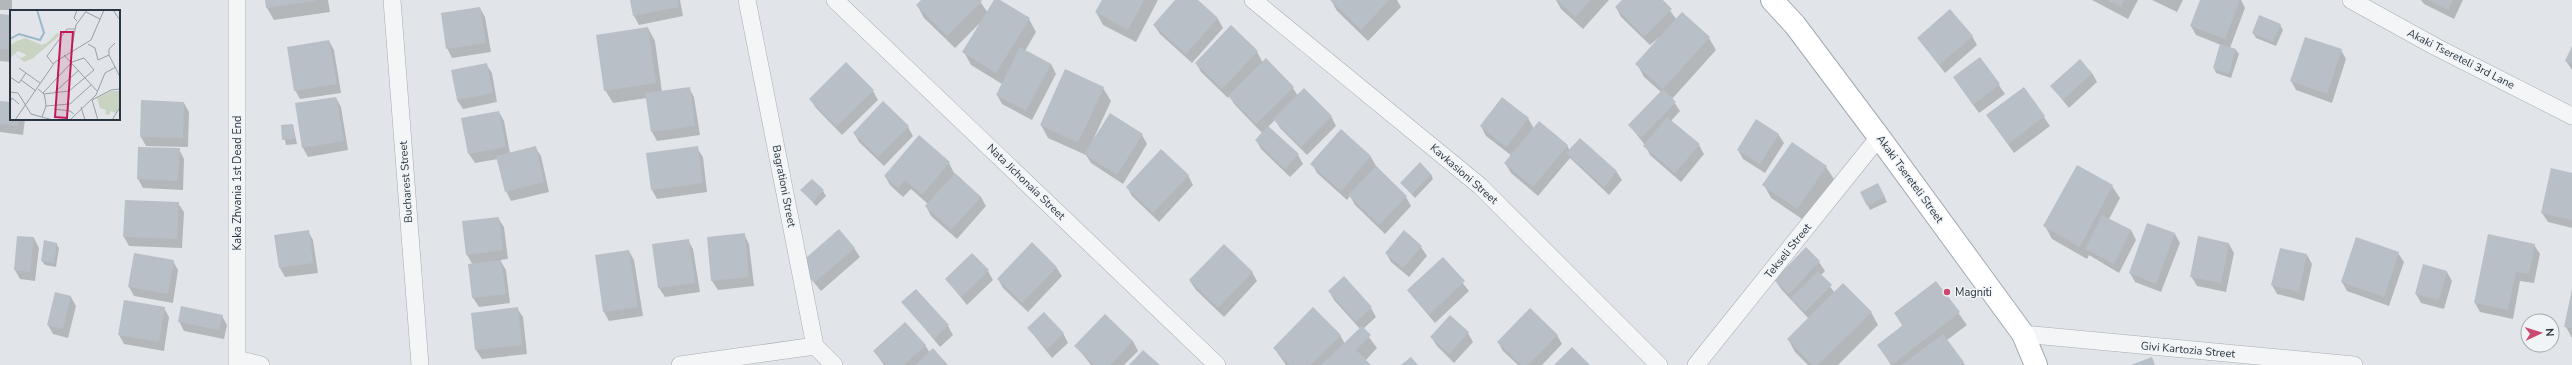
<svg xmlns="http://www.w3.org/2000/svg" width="2572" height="365" viewBox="0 0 2572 365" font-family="'Nunito Sans',sans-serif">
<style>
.shadow{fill:#0003}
.building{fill:#b8bfc6}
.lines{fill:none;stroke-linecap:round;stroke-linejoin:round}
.street-casing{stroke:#a6adb3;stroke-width:18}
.primary-casing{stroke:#a0abb5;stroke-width:24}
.street{stroke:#f3f5f7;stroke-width:17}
.primary{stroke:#fff;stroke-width:22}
.poi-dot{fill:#cb4970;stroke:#f0f4f7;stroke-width:1.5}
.labels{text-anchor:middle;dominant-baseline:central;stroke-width:3;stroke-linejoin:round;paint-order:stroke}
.street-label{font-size:11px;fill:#293540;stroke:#f0f4f7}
.poi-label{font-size:11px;fill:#293540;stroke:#f0f4f7;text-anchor:start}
.inset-river{fill:none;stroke:#9cb8c8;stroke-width:2}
.inset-road{fill:none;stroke:#979fa5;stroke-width:1}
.view{fill:#c2185b;fill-opacity:0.15;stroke:#c2185b;stroke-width:2}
.inset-edge{fill:none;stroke:#293540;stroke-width:2}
</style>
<rect width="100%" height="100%" fill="#e1e5e9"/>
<!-- shadow -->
<path class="shadow" d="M0,0H12V10H0Z
M266,0H328L330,12L274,20L267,8Z
M631,0H680L683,16L639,25L634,16Z
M922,0H979L988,13L995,0H999L1029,19L1036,32L1025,51L1051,64L1056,74L1032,120L1002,104L997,95L1002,84L971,65L964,52L981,22L955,48L924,18L917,5Z
M1103,0H1158L1136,42L1103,25L1096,12Z
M1177,0H1196L1218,19L1223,28L1192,63L1160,34L1154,25Z
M1331,0H1397L1401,7L1368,41L1337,11Z
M1556,0H1609L1583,29L1561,9Z
M1623,0H1662L1677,20L1709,38L1716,50L1672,99L1680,111L1671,121L1699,145L1704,154L1681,182L1650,155L1645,145L1629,125L1661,92L1644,77L1637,64L1667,31L1650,45L1621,17L1616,7Z
M2092,0H2138L2128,19Z
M2152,0H2183L2177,12Z
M2201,0H2241L2245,8L2230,48L2236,50L2239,54L2231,78L2216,73L2214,68L2221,45L2196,35L2191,26Z
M2421,0H2463L2454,19L2424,4Z
M480,8L485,17L491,52L452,58L447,48Z
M0,15L11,16V62L0,61Z
M2280,25L2283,30L2276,46L2256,38L2253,33Z
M648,28L655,41L662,92L689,88L694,97L700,135L657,141L652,132L647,98L613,103L605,90Z
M1972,36L1977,45L1945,73L1918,38Z
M329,41L334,50L341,93L300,99L295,90Z
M2572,48V70L2566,61Z
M2341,50L2346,59L2332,103L2296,90L2291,81Z
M1257,52L1263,63L1293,88L1298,96L1331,116L1336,126L1307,155L1280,128L1275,120L1268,127L1298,155L1303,164L1290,177L1261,149L1256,140L1262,133L1235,105L1229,96L1228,98L1201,72L1196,63Z
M1980,58L2005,94L1979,113L1954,78Z
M486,64L492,73L497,102L463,109L457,100Z
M2092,73L2097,82L2069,108L2051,86Z
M1103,88L1111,101L1093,140L1142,135L1147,144L1123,184L1091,163L1086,155L1048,138L1041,125Z
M2024,88L2050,126L2014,153L1987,115Z
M873,91L878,100L842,135L816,108L810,99Z
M336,98L341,107L348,150L308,157L303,148L296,104Z
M0,102L11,103V119H25L23,135L0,132Z
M184,103L189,112L188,147L146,146L141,137Z
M499,112L504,121L510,153L535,147L541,156L549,192L511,201L506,191L498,159L475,163L469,154L462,119Z
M1528,118L1534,129L1567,145L1570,151L1616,171L1622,180L1609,195L1570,158L1538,196L1511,173L1505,163L1512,156L1486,136L1481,126Z
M293,125L297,144L286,145L282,126Z
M908,127L913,136L884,166L859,142L854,133Z
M1341,131L1371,157L1376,166L1406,197L1411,206L1385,234L1355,205L1350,196L1347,200L1317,173L1312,164Z
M1778,134L1784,143L1765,173L1743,159L1738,150Z
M919,137L949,163L954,173L981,197L986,206L957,239L931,216L926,206L928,204L911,189L903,197L890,185L885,176Z
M697,148L703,157L707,192L657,199L652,190Z
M179,149L184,159L183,190L143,188L138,179Z
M1826,167L1834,179L1805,221L1771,198L1764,185Z
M1431,174L1433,179L1415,198L1401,183Z
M2572,174V228L2548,222L2542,213Z
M1188,175L1193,185L1159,222L1132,196L1127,187Z
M1878,184L1887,202L1870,210L1868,206Z
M2112,186L2120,198L2109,219L2131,230L2136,240L2119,273L2089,255L2087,259L2052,239L2045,226Z
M802,190L823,191L826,196L816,206Z
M178,203L184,212L182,248L129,246L124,237Z
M498,218L504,227L508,259L500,260L506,270L510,303L479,307L473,298L469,265H473L467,255Z
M308,231L313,240L318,273L285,277L280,268L275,236Z
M1404,232L1421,247L1427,256L1409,277L1391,262L1386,253Z
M744,234L749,244L754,286L718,290L712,281L708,238Z
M2175,234L2180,243L2161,292L2135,282L2130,273Z
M34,238L39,248L35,281L20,279L15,270Z
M688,240L693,249L700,292L665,297L659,288L653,245Z
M56,243L59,248L56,267L45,265L42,261Z
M2229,244L2234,253L2226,292L2197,286L2191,276Z
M2534,245L2540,254L2534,283L2520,281L2513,319L2480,312L2475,303Z
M854,248L860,257L821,291L806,273Z
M629,251L634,260L643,316L609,321L604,312Z
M2398,253L2404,262L2389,306L2347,291L2342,282Z
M2307,255L2312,264L2304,301L2277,294L2272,285Z
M1443,258L1469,291L1435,323L1408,291Z
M173,261L178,270L173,303L134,296L129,287Z
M1819,262L1825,271L1821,275L1835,293L1871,312L1878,325L1838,365H1808L1795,352L1788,339L1809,319L1781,289L1775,280Z
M1056,267L1062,276L1028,312L1003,288L998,279Z
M988,271L993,280L967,305L946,279Z
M1252,272L1257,281L1224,317L1196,290L1190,281Z
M2447,272L2452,281L2444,309L2421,303L2416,294Z
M1936,282L1967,325L1947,340L1965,365H1891L1878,345L1903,327L1895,313Z
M2572,290V338L2566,327Z
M1329,291L1371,308L1376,317L1363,329L1377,348L1365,361L1369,365H1286L1274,348L1340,335L1345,344L1360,329L1334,300Z
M56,293L71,297L76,306L68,338L53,334L48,325Z
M903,302L948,326L953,335L940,347Z
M164,308L169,317L164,351L124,344L119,335Z
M517,308L523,317L527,354L482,359L476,350L472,314Z
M222,316L227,325L224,339L184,331L179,321Z
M1028,328L1063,333L1068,343L1052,358Z
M1468,333L1473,342L1454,363L1437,346L1431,337Z
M1557,335L1562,344L1542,365H1518L1503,351L1498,342Z
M1133,341L1138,351L1124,365H1091L1076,346Z
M925,345L930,353L947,365H884L874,351Z"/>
<!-- building -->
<path class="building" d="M265,0H315V1L266,8Z
M630,0H677L679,7L633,16Z
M921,0H981L982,1L947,36L916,5Z
M994,0H1000L1030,18L996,73L962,52Z
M1102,0H1144L1128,30L1095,12Z
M1175,0H1198L1218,18L1186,54L1153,25Z
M1330,0H1389L1361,30Z
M1557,0H1591L1575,17Z
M1622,0H1663L1672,9L1644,37L1615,7Z
M2107,0H2124L2121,7Z
M2200,0H2240L2225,39L2190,26Z
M2428,0H2453L2448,10Z
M480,7L486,43L446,49L441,13Z
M1950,9L1973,36L1939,65L1917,38Z
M1682,12L1710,37L1663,89L1676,102L1641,138L1628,125L1663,89L1635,64Z
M0,14L11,15V50L0,49Z
M2259,15L2281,24L2273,42L2252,33Z
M1231,25L1258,51L1222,89L1195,63Z
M648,27L656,83L604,91L596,35Z
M2305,37L2342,49L2327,94L2290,81Z
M329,40L337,84L294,91L287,47Z
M2220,44L2236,49L2229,74L2213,68Z
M2572,46V64L2565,61Z
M1020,47L1051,64L1026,111L996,95Z
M1980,57L2000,84L1973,105L1953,77Z
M1266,58L1294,87L1256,124L1228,96Z
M2080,59L2092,73L2063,100L2050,86Z
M846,62L874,90L836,127L809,99Z
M487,63L493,93L457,100L451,70Z
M1065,69L1104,87L1078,143L1040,125Z
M690,87L695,126L651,132L645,93Z
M2024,87L2045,116L2008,144L1986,115Z
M1304,88L1332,116L1301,147L1273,119Z
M336,97L344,141L302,148L295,103Z
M1502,97L1529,118L1506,147L1480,126Z
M141,100L184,102L183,138L140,137Z
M0,101L11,102V119H19L18,126L0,124Z
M883,101L909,126L878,157L853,133Z
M499,111L506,147L468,154L461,118Z
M1110,113L1143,134L1117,175L1084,154Z
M1667,117L1700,144L1675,173L1643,146Z
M1756,119L1779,134L1760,164L1737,150Z
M1539,121L1568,145L1533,187L1504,163Z
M293,124L295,139L282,140L281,125Z
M1268,126L1299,154L1285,169L1255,140Z
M1341,129L1371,156L1341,191L1310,164Z
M919,135L950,162L922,195L905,180L898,188L884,176Z
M1580,138L1617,171L1604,187L1566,153Z
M1792,142L1827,166L1797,209L1762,185Z
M536,146L544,182L505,192L496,156Z
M698,146L703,183L651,190L646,153Z
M138,147L180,148L178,181L137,179Z
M1161,149L1189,175L1153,213L1126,187Z
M1420,162L1431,174L1412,194L1400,183Z
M2077,165L2113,185L2080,247L2043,226Z
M1376,166L1407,196L1379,225L1348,195Z
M2551,168L2572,173V220L2541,213Z
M955,173L981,197L951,230L925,206Z
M812,179L824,190L813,202L800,190Z
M1878,183L1885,197L1867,206L1860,192Z
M125,200L179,202L177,239L123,237Z
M2102,215L2131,230L2114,264L2085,249Z
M499,217L503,250L466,255L462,221Z
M2147,223L2175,233L2156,284L2129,273Z
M839,229L855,248L815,282L799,264Z
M309,230L313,263L279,268L274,235Z
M1404,230L1422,246L1403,268L1385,253Z
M745,233L749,277L711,281L707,237Z
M2488,234L2535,244L2529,274L2516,272L2508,310L2474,303Z
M17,236L34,237L30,272L14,270Z
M2198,236L2229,243L2221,283L2190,277Z
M2356,237L2399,252L2384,297L2341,282Z
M689,239L695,283L658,288L652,244Z
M44,240L57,243L54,263L41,261Z
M1032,242L1057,267L1022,303L997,279Z
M1224,244L1253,272L1218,308L1189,280Z
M1806,247L1820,261L1789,294L1774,280Z
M2280,248L2307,254L2299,292L2271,285Z
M629,250L638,307L603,312L595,255Z
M134,253L174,260L168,294L128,287Z
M972,253L989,270L961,297L945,279Z
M1443,257L1465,281L1429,315L1407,290Z
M501,260L506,294L472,298L468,264Z
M2423,264L2447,271L2439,300L2415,294Z
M1818,271L1832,285L1805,312L1791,298Z
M1344,276L1372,307L1356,322L1328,291Z
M1936,281L1960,312L1892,365L1877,345L1903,325L1894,313Z
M1843,283L1872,312L1818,365H1812L1787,339Z
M916,289L949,325L934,339L901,302Z
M2572,289V328L2564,327Z
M55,292L71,296L63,329L47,325Z
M124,300L165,307L159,342L118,335Z
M181,306L223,315L219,330L178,322Z
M518,307L522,345L475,350L471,313Z
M1313,307L1341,335L1310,365H1290L1273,348Z
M1530,308L1558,335L1528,365H1521L1497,342Z
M1044,312L1064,333L1047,349L1027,328Z
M1105,314L1133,341L1110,365H1094L1074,346Z
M1450,315L1469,332L1449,354L1430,337Z
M905,322L926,345L904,365H886L873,351Z
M1362,326L1371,335L1356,350L1371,365H1321Z
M1943,334L1964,362L1961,365H1902Z
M1572,347L1590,365H1554Z
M933,348L948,365H915Z
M1143,350L1160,365H1129Z
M1411,357L1418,365H1401Z
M2152,357L2155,365H2131Z"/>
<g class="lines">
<defs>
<path id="street" d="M237,0V365
M392,0L420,365
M747,0L815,346L834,365
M835,0L1217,365
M1253,0L1480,186L1659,365
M2351,0L2436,47L2572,116
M2023,334L2354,365
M237,359L261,365
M680,365L815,346
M1696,365L1879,137"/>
<path id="primary" d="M1772,0L1795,25L1879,137L2023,334L2036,365"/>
</defs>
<!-- street casing -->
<use href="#street" class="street-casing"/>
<!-- primary casing -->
<use href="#primary" class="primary-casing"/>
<!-- street -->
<use href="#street" class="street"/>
<!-- primary -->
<use href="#primary" class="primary"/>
</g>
<!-- markers -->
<circle class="poi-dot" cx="1947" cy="292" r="4"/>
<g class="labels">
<!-- street labels -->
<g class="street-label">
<text transform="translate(2461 59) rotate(27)">Akaki Tsereteli 3rd Lane</text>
<text transform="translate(1464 174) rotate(41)">Kavkasioni Street</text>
<text transform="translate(1910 179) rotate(54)">Akaki Tsereteli Street</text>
<text transform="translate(406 182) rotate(-94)">Bucharest Street</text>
<text transform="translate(1026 182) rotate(44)">Nata Jichonaia Street</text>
<text transform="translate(237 183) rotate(-90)">Kaka Zhvania 1st Dead End</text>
<text transform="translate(784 186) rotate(79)">Bagrationi Street</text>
<text transform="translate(1788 251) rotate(-51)">Tekseli Street</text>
<text transform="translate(2188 350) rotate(5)">Givi Kartozia Street</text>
</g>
<!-- poi labels -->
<g class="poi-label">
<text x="1955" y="292">Magniti</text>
</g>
</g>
<!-- overview -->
<g transform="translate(10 10)">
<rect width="110" height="110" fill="#e1e5e9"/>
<path d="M48,22L49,26L22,49L14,52L5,44L11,48L17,45L8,41L0,48V35L7,31L15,28L32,35L38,32ZM101,81H110V95L106,103L101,101L99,105L95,104L96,100L90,98L87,88Z" fill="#c9d3c2"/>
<path class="inset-river" d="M0,29L9,24L30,30L34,23L27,0"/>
<path class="inset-road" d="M67,0L64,8L67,11M103,0L110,10M76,2L90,9M105,33L99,39V45L110,67M78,34L85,38L88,50L99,45M61,41L66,15L77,0M54,45L87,81M43,54L37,46L57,19H65M9,58L30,73M0,67L9,73L16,63M11,70L26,81M28,79L34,84L35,88L36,96L32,107M0,82L8,83L21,104L43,110M45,82L69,60M33,83L62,52L74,48L84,60L59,81L34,84M0,92L2,88L9,94M36,96L60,94L81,75M71,97L75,110M44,99L60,101L64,104M58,100L59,81M5,110L45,52L81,30L94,0M60,110L86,85L95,63L106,57M88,110L82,90L101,80L110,79M102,110L110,97"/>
<path class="view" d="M51,22H63L57,108L45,107Z"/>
<rect width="110" height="110" class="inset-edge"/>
</g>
<!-- north arrow -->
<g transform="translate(2540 333) rotate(86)"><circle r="19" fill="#f0f4f7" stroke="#a0a8ae"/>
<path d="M0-3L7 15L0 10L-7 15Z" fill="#cb4970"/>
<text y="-6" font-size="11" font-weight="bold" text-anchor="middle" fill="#293540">N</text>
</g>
</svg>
